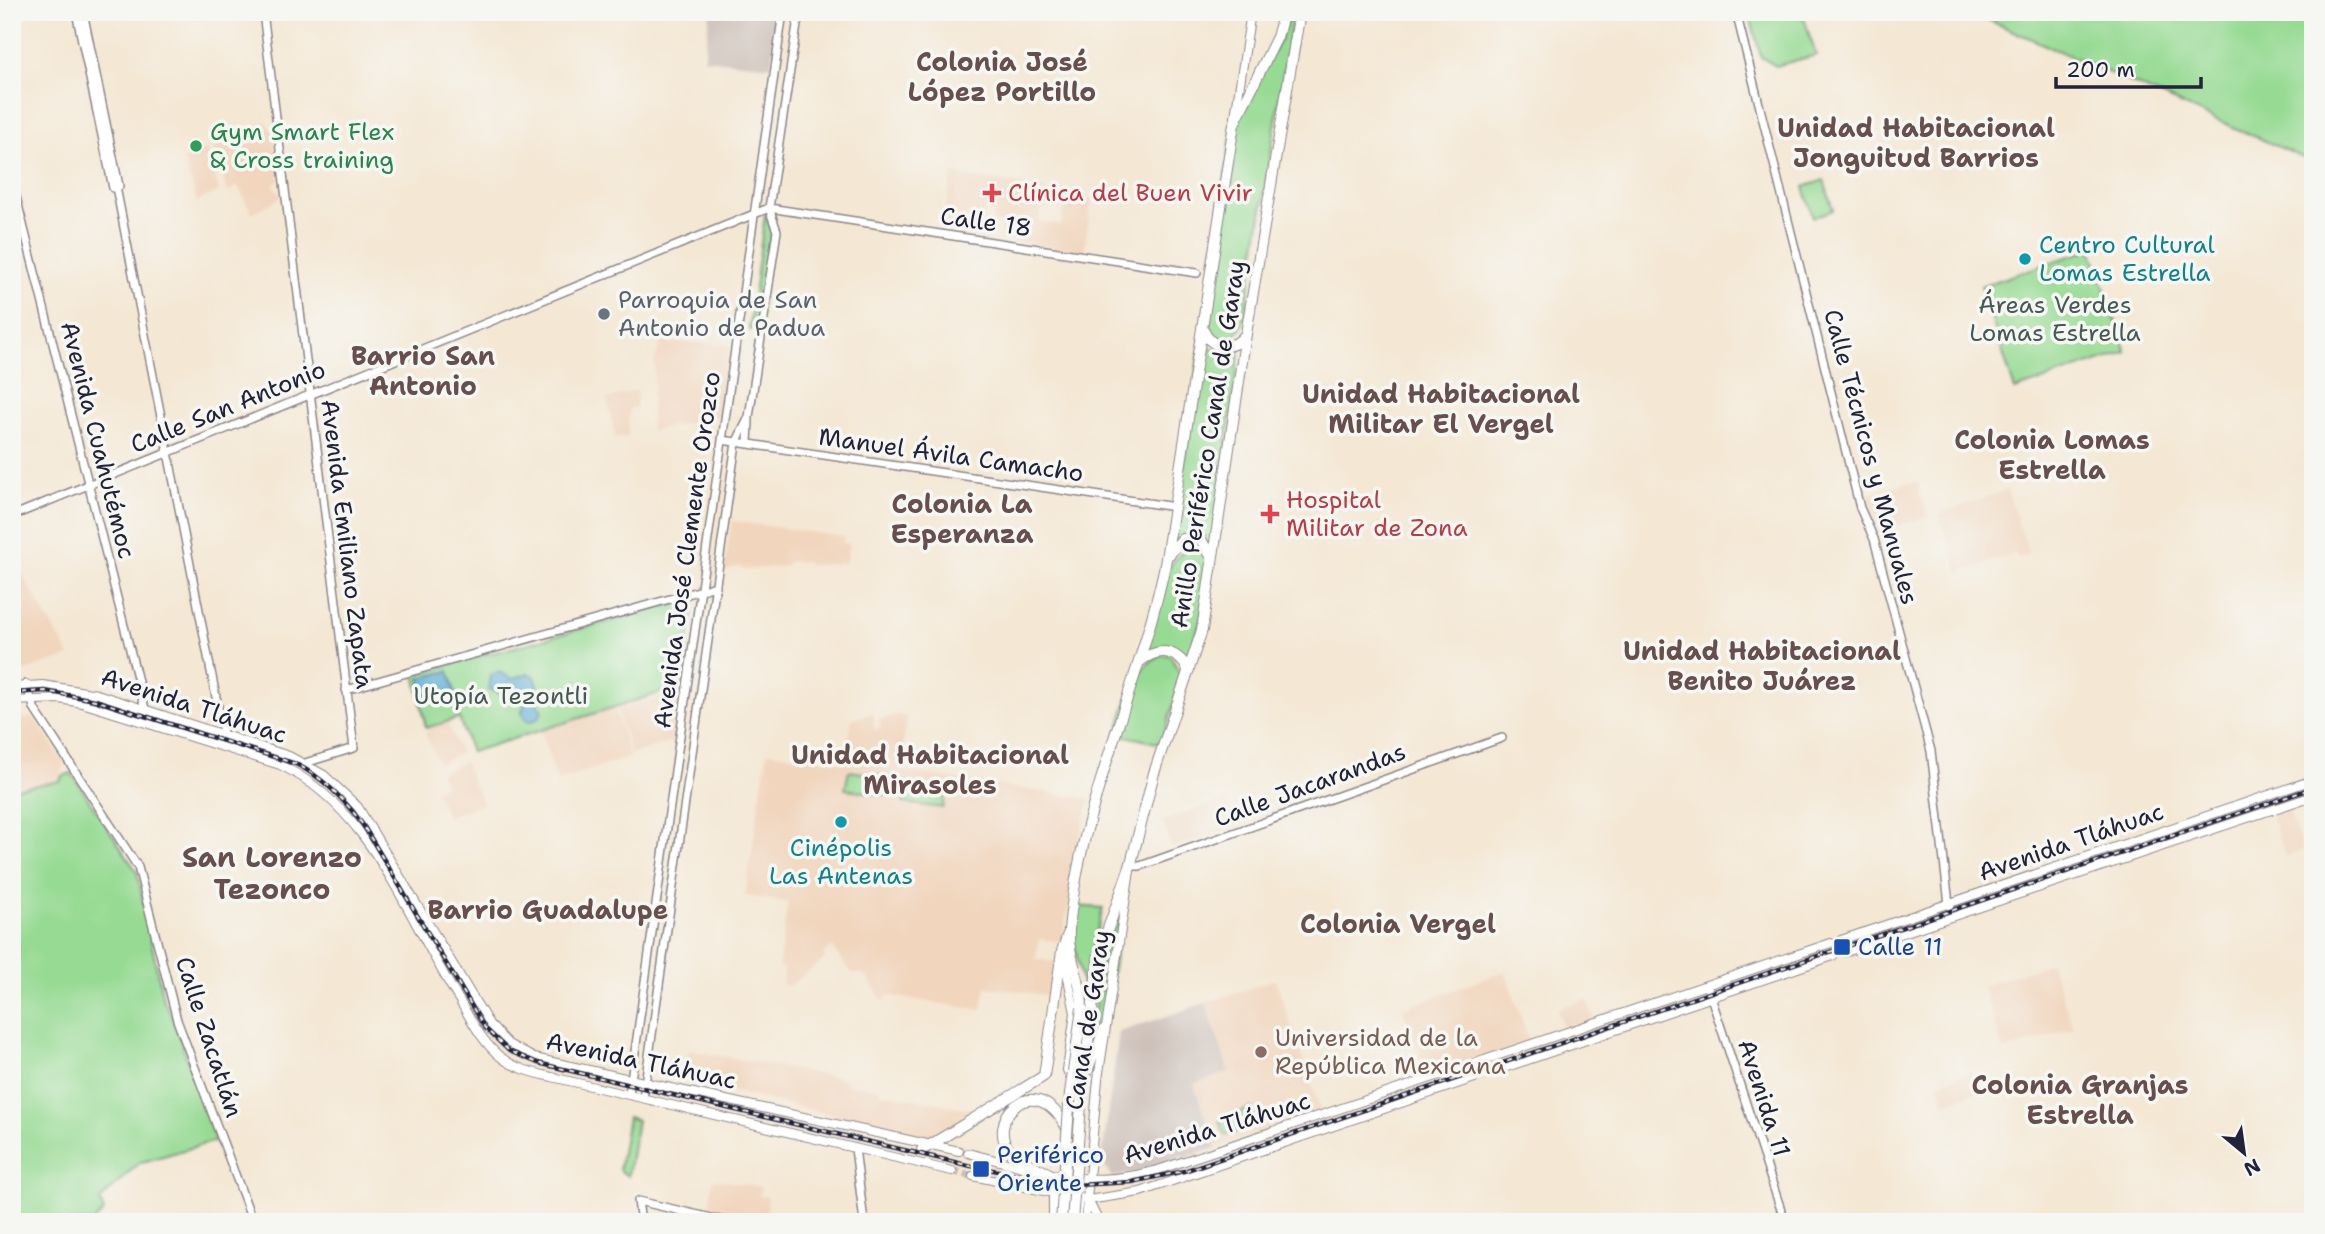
<svg xmlns="http://www.w3.org/2000/svg" width="2325" height="1234" viewBox="0 0 2325 1234" font-family="'Shantell Sans',sans-serif">
<style>
.built{fill:#f1d5bd}
.industrial{fill:#cec1ba}
.green{fill:#96da93;stroke:#5c7e67;stroke-width:2}
.water{fill:#54abd1;stroke:#3b6686;stroke-width:2}
.lines{fill:none;stroke-linecap:round;stroke-linejoin:round}
.secondary-tunnel{stroke:#cac0b5;stroke-width:8;stroke-dasharray:8 4;stroke-linecap:butt}
.tertiary-casing{stroke:#8b8487;stroke-width:10}
.secondary-casing{stroke:#8b8487;stroke-width:10}
.trunk-casing{stroke:#8b8487;stroke-width:12}
.tertiary{stroke:#fff;stroke-width:7}
.secondary{stroke:#fff;stroke-width:8}
.trunk{stroke:#fff;stroke-width:10}
.rail-casing{stroke:#22223b;stroke-width:4.5}
.rail{stroke:#f6f6f2;stroke-width:2;stroke-dasharray:5;stroke-linecap:butt}
.trunk-bridge-casing{stroke:#8b8487;stroke-width:12;stroke-linecap:butt}
.trunk-bridge{stroke:#fff;stroke-width:10}
.leisure-dot{fill:#2e9e5b;stroke:#f6f6f2;stroke-width:2.5}
.health-dot{fill:#e0444e;stroke:#f6f6f2;stroke-width:2.5}
.culture-dot{fill:#0f9aa8;stroke:#f6f6f2;stroke-width:2.5}
.worship-dot{fill:#6b7280;stroke:#f6f6f2;stroke-width:2.5}
.transit-dot{fill:#1a4fb4;stroke:#f6f6f2;stroke-width:2.5}
.education-dot{fill:#8d6e63;stroke:#f6f6f2;stroke-width:2.5}
.labels{text-anchor:middle;dominant-baseline:central;stroke-width:7;stroke-linejoin:round;paint-order:stroke}
.leisure-label{font-size:24px;fill:#27864d;stroke:#f6f6f2;text-anchor:start}
.health-label{font-size:24px;fill:#be3a42;stroke:#f6f6f2;text-anchor:start}
.street-label{font-size:24px;fill:#22223b;stroke:#f6f6f2}
.culture-label{font-size:24px;fill:#0d838f;stroke:#f6f6f2;text-anchor:start}
.worship-label{font-size:24px;fill:#5b616d;stroke:#f6f6f2;text-anchor:start}
.park-label{font-size:24px;fill:#455955;stroke:#f6f6f2}
.transit-label{font-size:24px;fill:#164399;stroke:#f6f6f2;text-anchor:start}
.education-label{font-size:24px;fill:#785e54;stroke:#f6f6f2;text-anchor:start}
.neighbourhood-label{font-size:26px;font-weight:bold;fill:#674f4e;stroke:#f6f6f2}
.quarter-label{font-size:28px;font-weight:bold;fill:#674f4e;stroke:#f6f6f2}
</style>
<rect width="100%" height="100%" fill="#f6f6f2"/>
<filter id="ink" filterUnits="userSpaceOnUse"><feTurbulence type="fractalNoise" baseFrequency=".0143" numOctaves="2"/><feDisplacementMap in="SourceGraphic" scale="14" xChannelSelector="R" yChannelSelector="G"/><feConvolveMatrix kernelMatrix="1 2 1 2 8 2 1 2 1" color-interpolation-filters="sRGB"/></filter>
<filter id="wash" filterUnits="userSpaceOnUse"><feTurbulence type="fractalNoise" baseFrequency=".00686" numOctaves="4" result="noise"/><feDisplacementMap in="SourceGraphic" scale="28" xChannelSelector="R" yChannelSelector="G"/><feGaussianBlur stdDeviation="1.57" result="paint"/><feColorMatrix in="noise" values="0 0 0 0 0 0 0 0 0 0 0 0 0 0 0 0 0 1.4 0 .05"/><feComposite in="paint" operator="in"/></filter>
<g filter="url(#wash)">
<rect width="100%" height="100%" fill="#f4e7d3"/>
<!-- built -->
<path class="built" d="M266,121L270,129L273,128L280,180L273,185L282,197L252,213L238,186L227,192L213,146Z
M207,149L219,191L197,202L184,160Z
M953,174L1044,189L1039,222L1061,225L1066,193L1092,199L1084,252L1000,239L1002,224L992,222L994,206L986,205L981,236L941,230Z
M661,342L731,344L722,415L650,431L655,360Z
M637,390L636,407L629,409L628,436L616,439L607,399Z
M1906,483H1918L1928,516L1878,531L1867,494Z
M2007,490L2029,554L2017,558L2015,553L1959,573L1939,514Z
M732,521L844,537L843,543L849,544L846,563L808,565L807,561L787,562V566L743,570L741,566L724,571Z
M23,576L70,656L12,675V580Z
M683,690L676,740L631,754L617,710Z
M614,707L630,757L557,781L541,731Z
M873,713L874,730L881,728L879,720L898,715L907,718L899,771L1090,799L1083,822L1062,942L1039,939L1036,959L1059,963L1054,996L986,987L982,1010L886,995L884,1002L865,975L852,973L832,947L823,954L826,958L789,986L782,985L784,969L778,968L788,902L745,896L767,752L845,763L852,719Z
M34,717L65,764L62,771L65,776L61,781L12,789V720Z
M447,722L460,753L439,764L425,733L429,732L428,728Z
M464,762L483,804L447,816L435,790L445,785L440,773Z
M1226,799L1235,827L1172,848L1162,821Z
M2288,806L2303,850L2285,856L2270,812Z
M2051,963L2073,1028L2004,1051L1982,986Z
M1505,971L1530,1043L1427,1078L1403,1009Z
M1273,980L1276,981L1321,1112L1216,1148L1194,1083L1229,1071L1206,1003Z
M1587,999L1594,1021L1565,1031L1557,1009Z
M689,1050L845,1079V1084L880,1089V1093L975,1110L974,1115L934,1139L684,1080Z
M1971,1072L1978,1092L1945,1103L1938,1083Z
M713,1179L761,1187L760,1196L768,1197L766,1219L737,1218L708,1212Z"/>
<!-- industrial -->
<path class="industrial" d="M710,12H779L771,66L704,59Z
M1206,1003L1229,1072L1194,1084L1216,1148L1185,1158L1182,1156L1176,1158L1177,1161L1148,1171L1112,1177L1102,1163V1157L1119,1032Z"/>
<!-- green -->
<path class="green" d="M1749,12H1789L1804,18L1816,55L1776,66L1761,57Z
M1970,12H2313V162Z
M1287,20H1292L1244,322C1236,335 1231,341 1216,340L1204,323L1233,121L1281,38Z
M1824,180L1833,210L1813,217L1804,187Z
M765,214L772,230L758,327L749,330Z
M2091,249L2126,352L2015,390L1981,286Z
M1201,338L1210,348L1226,351L1241,341L1212,546L1200,536L1173,543Z
M1195,547C1203,553 1209,559 1209,570C1210,598 1195,637 1187,664L1175,648H1160L1146,653C1153,624 1161,550 1195,547Z
M695,598L682,686L471,752L459,718L426,728L415,674Z
M1161,655H1170L1182,677L1161,744L1117,734C1126,705 1131,669 1161,655Z
M849,771L890,777L887,795L845,789Z
M71,773L137,872L163,999L174,1021L215,1141L139,1163L100,1200L104,1212L93,1222H12V789L61,781V777Z
M906,782L921,789L945,792L943,808L903,803Z
M1123,901L1109,995L1087,1066L1102,954Z
M1074,906L1103,908L1094,943L1087,1007L1072,933Z
M1251,1108L1257,1124L1225,1136L1220,1120Z
M628,1117L637,1120L628,1176L619,1170Z"/>
<!-- water -->
<path class="water" d="M449,671L456,695L427,703L420,678Z
M499,672L512,679L528,673L535,677L538,685L534,698L542,711L538,719L528,722C517,713 524,708 527,698L516,689L501,694L489,689L491,675Z"/>
</g>
<g filter="url(#ink)">
<g class="lines">
<!-- secondary-tunnel -->
<path class="secondary-tunnel" d="M952,1171L973,1176"/>
<defs>
<path id="tertiary" d="M76,12L113,188
M83,12L119,186
M263,12L354,748L305,763
M1736,12L1860,508L1874,539L1931,751L1949,904L1953,915
M12,181L145,709
M116,187L226,748
M722,440L1175,507
M748,444L749,420
M12,516L769,208L1197,273
M26,684L35,710L138,867L177,1020L253,1222
M346,690L716,586
M1130,866H1140L1502,738
M1707,985L1785,1222
M629,1094L783,12
M643,1098L736,443L749,417L777,231L769,208L799,12
M855,1148L864,1222
M641,1222L638,1201L729,1222"/>
<path id="secondary" d="M1235,117L1251,12
M12,687L43,685L97,694L289,756L324,775L358,807L489,1024L508,1044L534,1058L959,1151
M12,701L60,699L82,703L280,765C371,807 407,918 458,998C470,1018 483,1044 502,1058C516,1069 535,1073 552,1077L952,1171
M1841,940L2313,780
M1846,952L2313,796
M1063,953L1075,1013L1067,1070L1070,1077L1082,1079L1087,1075L1103,1029
M968,1153L1034,1170
M1047,1173C1086,1182 1119,1180 1158,1170L1831,943
M973,1176L1088,1200L1140,1192L1833,956
M1053,1194V1222
M1088,1200L1099,1222
M1076,1222L1079,1197
M1085,1222L1098,1079L1130,871"/>
<path id="trunk" d="M1203,329C1210,349 1232,352 1245,335
M1170,554L1182,539L1200,538L1212,558
M1139,662C1158,647 1175,648 1189,670
M1099,954L1130,867L1154,773L1202,630L1246,334L1300,12
M1082,1008C1083,982 1067,957 1069,930C1080,804 1139,688 1165,565L1234,124L1277,37L1284,12
M922,1150L1044,1076L1062,951L1068,934
M1050,1174C1038,1168 1022,1162 1012,1153C982,1125 1032,1064 1067,1128"/>
</defs>
<!-- tertiary casing -->
<use href="#tertiary" class="tertiary-casing"/>
<!-- secondary casing -->
<use href="#secondary" class="secondary-casing"/>
<!-- trunk casing -->
<use href="#trunk" class="trunk-casing"/>
<!-- tertiary -->
<use href="#tertiary" class="tertiary"/>
<!-- secondary -->
<use href="#secondary" class="secondary"/>
<!-- trunk -->
<use href="#trunk" class="trunk"/>
<defs>
<path id="rail" d="M12,693L45,691L95,700L296,764C324,778 345,800 363,825L485,1028L509,1051L538,1063L971,1166L1076,1185L1132,1182L1184,1171L2313,788"/>
</defs>
<!-- rail casing -->
<use href="#rail" class="rail-casing"/>
<!-- rail -->
<use href="#rail" class="rail"/>
<defs>
<path id="trunk-bridge" d="M1061,1222L1070,1093L1082,1008
M1072,1222L1082,1091L1099,954"/>
</defs>
<!-- trunk-bridge casing -->
<use href="#trunk-bridge" class="trunk-bridge-casing"/>
<!-- trunk-bridge -->
<use href="#trunk-bridge" class="trunk-bridge"/>
</g>
</g>
<!-- markers -->
<circle class="leisure-dot" cx="196" cy="146" r="7"/>
<g class="health-dot">
<path d="M988.5 182.5h7v7h7v7h-7v7h-7v-7h-7v-7h7z"/>
<path d="M1266.5 503.5h7v7h7v7h-7v7h-7v-7h-7v-7h7z"/>
</g>
<g class="culture-dot">
<circle cx="2025" cy="259" r="7"/>
<circle cx="841" cy="822" r="7"/>
</g>
<circle class="worship-dot" cx="604" cy="314" r="7"/>
<g class="transit-dot">
<rect x="1833" y="938" width="18" height="18" rx="3.5"/>
<rect x="972" y="1160" width="18" height="18" rx="3.5"/>
</g>
<circle class="education-dot" cx="1261" cy="1052" r="7"/>
<g class="labels">
<!-- leisure labels -->
<g class="leisure-label">
<text x="210" y="132">Gym Smart Flex<tspan x="210" dy="28">&amp; Cross training</tspan></text>
</g>
<!-- health labels -->
<g class="health-label">
<text x="1008" y="193">Clínica del Buen Vivir</text>
<text x="1286" y="500">Hospital<tspan x="1286" dy="28">Militar de Zona</tspan></text>
</g>
<!-- street labels -->
<g class="street-label">
<text transform="translate(986 222) rotate(8)">Calle 18</text>
<text transform="translate(228 407) rotate(-22)">Calle San Antonio</text>
<text transform="translate(98 440) rotate(76)">Avenida Cuahutémoc</text>
<text transform="translate(1208 444) rotate(-81)">Anillo Periférico Canal de Garay</text>
<text transform="translate(951 455) rotate(8)">Manuel Ávila Camacho</text>
<text transform="translate(1871 457) rotate(75)">Calle Técnicos y Manuales</text>
<text transform="translate(347 544) rotate(83)">Avenida Emiliano Zapata</text>
<text transform="translate(687 550) rotate(-82)">Avenida José Clemente Orozco</text>
<text transform="translate(194 706) rotate(18)">Avenida Tláhuac</text>
<text transform="translate(1310 785) rotate(-20)">Calle Jacarandas</text>
<text transform="translate(2071 842) rotate(-19)">Avenida Tláhuac</text>
<text transform="translate(1088 1020) rotate(-81)">Canal de Garay</text>
<text transform="translate(209 1037) rotate(72)">Calle Zacatlán</text>
<text transform="translate(641 1061) rotate(12)">Avenida Tláhuac</text>
<text transform="translate(1764 1098) rotate(72)">Avenida 11</text>
<text transform="translate(1217 1128) rotate(-17)">Avenida Tláhuac</text>
</g>
<!-- culture labels -->
<g class="culture-label">
<text x="2039" y="245">Centro Cultural<tspan x="2039" dy="28">Lomas Estrella</tspan></text>
<text x="841" y="848" text-anchor="middle">Cinépolis<tspan x="841" dy="28">Las Antenas</tspan></text>
</g>
<!-- worship labels -->
<g class="worship-label">
<text x="618" y="300">Parroquia de San<tspan x="618" dy="28">Antonio de Padua</tspan></text>
</g>
<!-- park labels -->
<g class="park-label">
<text x="2055" y="305">Áreas Verdes<tspan x="2055" dy="28">Lomas Estrella</tspan></text>
<text x="501" y="696">Utopía Tezontli</text>
</g>
<!-- transit labels -->
<g class="transit-label">
<text x="1858" y="947">Calle 11</text>
<text x="997" y="1155">Periférico<tspan x="997" dy="28">Oriente</tspan></text>
</g>
<!-- education labels -->
<g class="education-label">
<text x="1275" y="1038">Universidad de la<tspan x="1275" dy="28">República Mexicana</tspan></text>
</g>
<!-- neighbourhood labels -->
<g class="neighbourhood-label">
<text x="1002" y="61">Colonia José<tspan x="1002" dy="30">López Portillo</tspan></text>
<text x="1916" y="127">Unidad Habitacional<tspan x="1916" dy="30">Jonguitud Barrios</tspan></text>
<text x="423" y="355">Barrio San<tspan x="423" dy="30">Antonio</tspan></text>
<text x="1441" y="393">Unidad Habitacional<tspan x="1441" dy="30">Militar El Vergel</tspan></text>
<text x="2052" y="439">Colonia Lomas<tspan x="2052" dy="30">Estrella</tspan></text>
<text x="962" y="503">Colonia La<tspan x="962" dy="30">Esperanza</tspan></text>
<text x="1762" y="650">Unidad Habitacional<tspan x="1762" dy="30">Benito Juárez</tspan></text>
<text x="930" y="754">Unidad Habitacional<tspan x="930" dy="30">Mirasoles</tspan></text>
<text x="548" y="909">Barrio Guadalupe</text>
<text x="1398" y="923">Colonia Vergel</text>
<text x="2080" y="1084">Colonia Granjas<tspan x="2080" dy="30">Estrella</tspan></text>
</g>
<!-- quarter labels -->
<g class="quarter-label">
<text x="272" y="857">San Lorenzo<tspan x="272" dy="32">Tezonco</tspan></text>
</g>
</g>
<!-- margin -->
<rect width="2325" height="1234" fill="none" stroke="#f6f6f2" stroke-width="42"/>
<!-- north arrow -->
<g transform="translate(2244 1153) rotate(151)" stroke="#f6f6f2" stroke-width="5" paint-order="stroke">
<path d="M0-5L12 26L0 18L-12 26Z" fill="#22223b"/>
<text y="-10" font-size="19" font-weight="bold" text-anchor="middle" fill="#22223b">N</text>
</g>
<!-- scale -->
<path d="M2056 77v10h145v-10" fill="none" stroke="#22223b" stroke-width="3.5"/>
<text x="2066" y="77" font-size="21" fill="#22223b" stroke="#f6f6f2" stroke-width="5" paint-order="stroke">200 m</text>
</svg>
